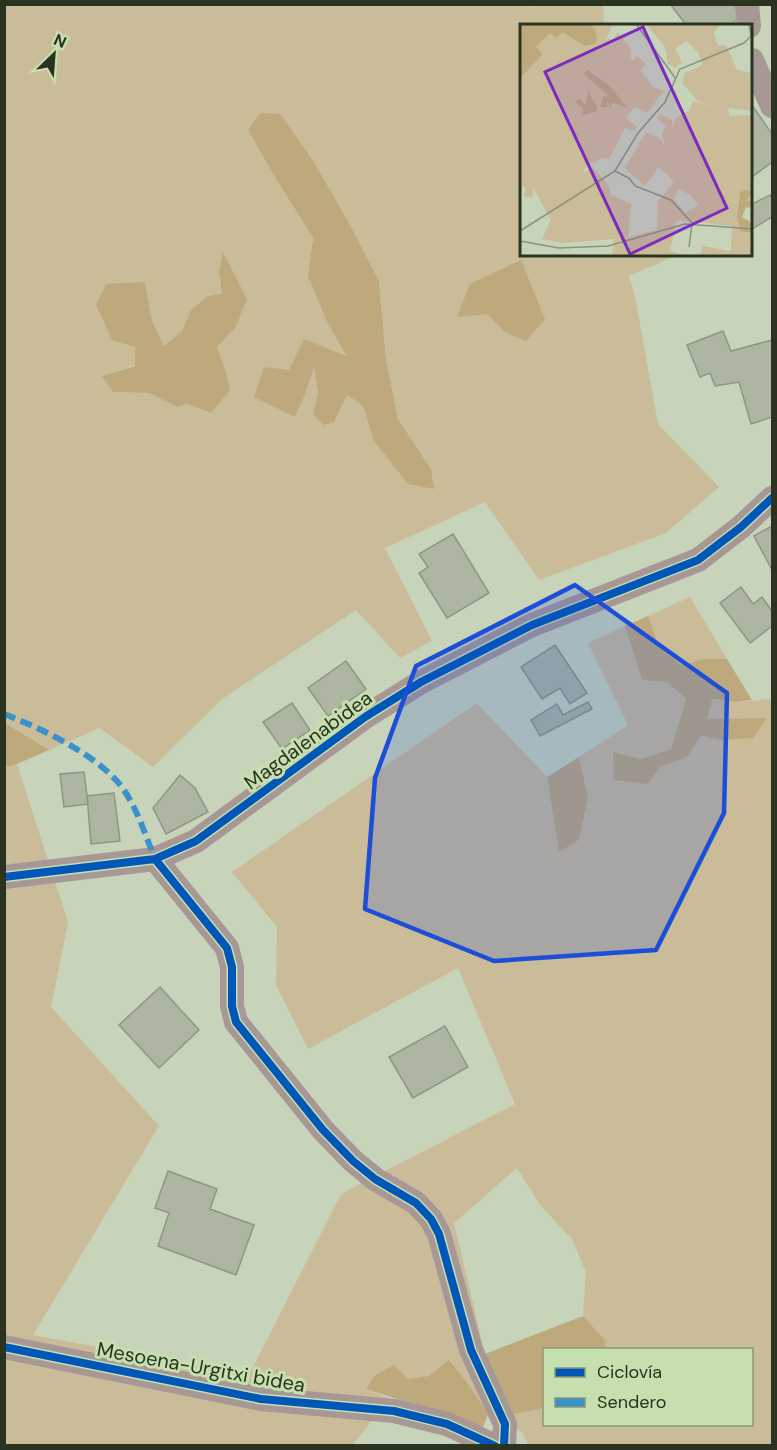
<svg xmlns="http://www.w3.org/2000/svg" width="777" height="1450" viewBox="0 0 777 1450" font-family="'DM Sans',sans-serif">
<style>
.green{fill:#cabc98;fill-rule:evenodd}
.forest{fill:#bea97d}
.building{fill:#acb6a1;stroke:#8d9782;stroke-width:1.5}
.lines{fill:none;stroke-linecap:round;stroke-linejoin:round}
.minor{stroke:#a79896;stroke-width:24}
.quiet{stroke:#3b91ca;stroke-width:6;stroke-dasharray:12 6;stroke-linecap:butt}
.cycleway-casing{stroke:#c6dfaf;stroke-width:11}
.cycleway{stroke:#0057b8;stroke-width:8}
.marked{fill:#1d4ed8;fill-opacity:0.2;stroke:#1d4ed8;stroke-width:4.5;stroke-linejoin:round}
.labels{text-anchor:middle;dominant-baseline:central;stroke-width:6;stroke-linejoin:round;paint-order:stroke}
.street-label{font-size:20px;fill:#293320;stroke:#c6dfaf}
.inset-road{fill:none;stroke:#88947c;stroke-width:1.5}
.view{fill:#7b2cbf;fill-opacity:0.15;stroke:#7b2cbf;stroke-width:3}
.inset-edge{fill:none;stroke:#293320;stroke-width:3}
</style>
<rect width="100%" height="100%" fill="#c7d4ba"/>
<!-- green -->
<path class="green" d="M533,4L534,7L543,4L603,5L604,25L522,26V255H677L629,276L635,296L658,424L719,487L666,533L539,580L485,502L385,548L432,641L400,658L356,610L222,699L153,767L100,728L49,750L5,723L4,5ZM314,162L349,223L379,281L386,359L398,419L431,469L374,441L363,406L347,395L334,422L313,413L318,392L314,366L305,395L295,417L264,367L289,371L304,340L346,357L327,322L308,276L313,238L278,182ZM219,273L235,328L217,347L225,369L211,413L187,404L177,407L149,393L113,392L103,376L135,365V346L145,282L152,321L164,346L182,331L191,310L222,294Z
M690,597L727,659H702L681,665L660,648L648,616Z
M625,626L642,680L667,682L686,699L671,749L641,759L648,784L660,767L687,757L701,736L722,740L766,718L707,719L711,699L736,702L772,699V1445H528L522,1432L488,1414L469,1385L449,1361L429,1376L366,1389L389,1398L353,1445L5,1446V767L17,764L68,922L51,1007L159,1126L33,1335L249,1375L341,1194L515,1104L458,968L308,1049L276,985L277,927L232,872L477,703L547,777L559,852L579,840L588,798L579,757L628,725L588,643ZM517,1168L540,1205L572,1239L586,1272L583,1316L605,1340V1349L752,1350V1424H544V1408L514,1413L485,1354L454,1223Z"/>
<!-- forest -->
<path class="forest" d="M260,113L280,114L314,162L349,223L379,281L386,359L398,419L431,469L434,489L408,484L374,441L363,406L347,395L334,422L323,425L313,414L318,392L314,367L305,395L295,417L254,397L264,367L289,370L304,339L346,356L327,322L308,276L313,238L278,182L248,130Z
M223,252L247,299L235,328L217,347L225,369L230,390L211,413L187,404L177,407L149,393L113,392L102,376L135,366V347L112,340L96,305L106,284L145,282L152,321L164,346L182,331L191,310L208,296L222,294L219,273Z
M521,260L545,319L526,341L505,332L487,314L457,317L470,284Z
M648,616L660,648L681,665L702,659H727L752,700L736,702L712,699L707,719L767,718L753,738L722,740L701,736L687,757L660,767L648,784L614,780L613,752L641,759L671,749L686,699L667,682L642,680L625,626Z
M5,723L49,750L17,764L5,767Z
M579,757L588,798L579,840L559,852L547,777Z
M583,1316L605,1340V1349L544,1350V1408L514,1414L485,1354Z
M449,1360L469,1385L488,1414L483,1427L366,1389L374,1376L394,1365L408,1379L429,1376Z"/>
<!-- building -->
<path class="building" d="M670,4H733L742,15L729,26H687Z
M752,105L772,134V162L752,177Z
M770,195L772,199V217L752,229V204Z
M723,331L731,351L772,340V417L751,424L739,382L715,386L710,373L700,377L687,345Z
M772,526V570L754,536Z
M453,534L489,593L447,618L419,573L428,567L419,554Z
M741,587L753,604L762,597L772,611V626L750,643L720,603Z
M555,645L587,693L570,704L560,688L542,699L521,667Z
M346,661L366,689L328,716L308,688Z
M588,702L592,709L540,736L531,720L557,704L563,715Z
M292,703L310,730L282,749L263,722Z
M84,772L88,804L64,807L60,774Z
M180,775L195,788L208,812L166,834L153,808Z
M114,793L120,841L91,844L87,796Z
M160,987L199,1030L159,1068L119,1025Z
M445,1026L468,1067L413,1098L389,1057Z
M168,1171L217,1189L210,1209L254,1225L236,1275L158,1246L169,1213L155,1208Z"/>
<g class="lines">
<!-- minor -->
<path class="minor" d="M747,4L749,26
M752,60L772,106
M155,859L227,948L232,967V1006L236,1022L323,1130L353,1161L375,1179L416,1203L431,1219L439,1234L471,1350L505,1424L504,1446
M4,877L155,859L196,841L365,717L421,682L532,625L698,560L741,527L772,498
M4,1347L261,1399L394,1411L447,1424L495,1446"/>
<!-- quiet -->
<path class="quiet" d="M4,714C40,728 89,751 116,780C135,801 144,832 155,859"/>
<defs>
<path id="cycleway" d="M155,859L227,948L232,967V1006L236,1022L323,1130L353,1161L375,1179L416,1203L431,1219L439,1234L471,1350L505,1424L504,1446
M4,877L155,859L196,841L365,717L421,682L532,625L698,560L741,527L772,498
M4,1347L261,1399L394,1411L447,1424L495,1446"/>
</defs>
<!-- cycleway casing -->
<use href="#cycleway" class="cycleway-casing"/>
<!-- cycleway -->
<use href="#cycleway" class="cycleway"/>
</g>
<!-- marked area -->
<path class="marked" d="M575,585L727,693L724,813L656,950L494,961L365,909L375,778L416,666Z"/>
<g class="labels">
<!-- street labels -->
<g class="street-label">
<text transform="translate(308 740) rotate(-36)">Magdalenabidea</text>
<text transform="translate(201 1367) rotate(10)">Mesoena-Urgitxi bidea</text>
</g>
</g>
<!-- overview -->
<g transform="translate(520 24)">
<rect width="232" height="232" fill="#c7d4ba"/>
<path d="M69,0H93L85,17L89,14L92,18L98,8L111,25L110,33L113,37L117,32L126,40L120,46L133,63L144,67L127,89L115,83L106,94L117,103L114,107L105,104L89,135L81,134L75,139H68L63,149L72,143L88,160L91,171L111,180L108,213L137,206L138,178L154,157L139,143L125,162L105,144L126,108L139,114L145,122L142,109L146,102L137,94L140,90L152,96L153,106L155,94L169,87L173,77L195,83L178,77L162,59L165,49L183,41L178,28L166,17L155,25L162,38L155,44L148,40L145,23L126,0H200L194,9L198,22L206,21L217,46L232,49V87L208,84L210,92L232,91V176L226,177L230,170L219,174L217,192L220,207L232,209V232H180L183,222L211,227L212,202L159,196L153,201H156L150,227L166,232H92L94,215L42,219L22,215L31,196L13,164L12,174L4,172L6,164L0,161V55L23,30L16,23L30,9L42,7L69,22ZM67,46L89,61L107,82L86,76L87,80L83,73H90ZM158,165L169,170L179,181L165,189L154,175Z" fill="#cabc98" fill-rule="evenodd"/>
<path d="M0,0H69L75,5L77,14L75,20L65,22L42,8L36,14L30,9L16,23L23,30L0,55ZM67,46L89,61L108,84L92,78L91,83L87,77V83H80L83,73L89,72L64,50ZM68,67L77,84L76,88L62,91L63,84L55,78L60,75L66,82ZM226,166L232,168L226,177L232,176V184L226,183L222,193L232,199V209L220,207L217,192L220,168Z" fill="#bea97d"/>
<path class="inset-road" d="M116,0L156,55M95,147L109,154L115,162L151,176L173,200M0,207L95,147L118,109L145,78L160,45L224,19L231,12L229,0M0,217L39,224L88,222L165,200L233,205M169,223L172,200"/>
<path class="view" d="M123,3L207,184L110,230L25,48Z"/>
<rect width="232" height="232" class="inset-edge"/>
</g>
<!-- border -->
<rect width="777" height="1450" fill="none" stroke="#293320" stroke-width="12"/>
<!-- legend -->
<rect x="543" y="1348" width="210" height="78" fill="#c6dfaf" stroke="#879a76" stroke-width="1.5"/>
<rect x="555" y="1368" width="30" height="9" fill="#0057b8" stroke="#879a76" stroke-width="1.5"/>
<text x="597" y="1378" font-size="18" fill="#293320">Ciclovía</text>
<rect x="555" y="1398" width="30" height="9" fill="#3b91ca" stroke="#879a76" stroke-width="1.5"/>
<text x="597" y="1408" font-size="18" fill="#293320">Sendero</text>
<!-- north arrow -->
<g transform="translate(54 54) rotate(25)" stroke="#c6dfaf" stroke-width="4.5" paint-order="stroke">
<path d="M0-4.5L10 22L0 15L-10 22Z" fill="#293320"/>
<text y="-9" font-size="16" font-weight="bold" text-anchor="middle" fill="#293320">N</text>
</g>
</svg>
